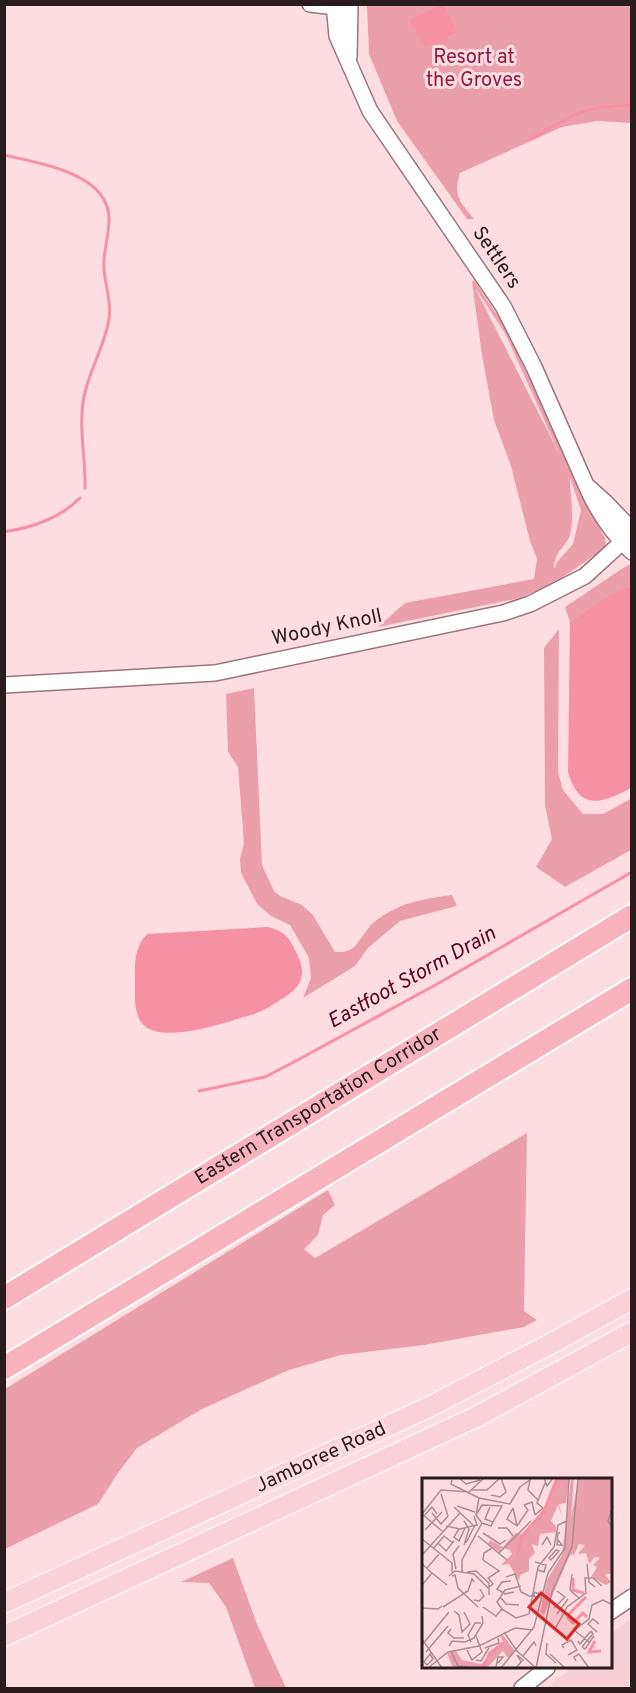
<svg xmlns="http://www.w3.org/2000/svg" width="636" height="1693" viewBox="0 0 636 1693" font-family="Overpass,sans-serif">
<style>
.built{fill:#f7cfd6}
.green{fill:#eb9fad;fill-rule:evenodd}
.water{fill:#f690a5}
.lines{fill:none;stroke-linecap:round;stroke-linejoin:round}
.stream{stroke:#f690a5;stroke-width:3}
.minor-casing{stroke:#9b767c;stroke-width:18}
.major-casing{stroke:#fff;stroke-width:22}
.highway-casing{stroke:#fff;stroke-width:26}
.minor{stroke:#fff;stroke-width:15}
.major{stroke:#fbd1d9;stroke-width:20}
.highway{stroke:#f8b3bf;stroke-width:22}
.labels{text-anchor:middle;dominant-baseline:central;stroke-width:6;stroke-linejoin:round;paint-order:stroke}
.park-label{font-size:20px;fill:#911942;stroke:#fedde2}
.street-label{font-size:20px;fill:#291b1e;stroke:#fedde2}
.water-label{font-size:21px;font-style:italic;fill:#5c0023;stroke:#fedde2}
.inset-river{fill:none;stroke:#f690a5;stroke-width:3}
.inset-road{fill:none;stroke:#a98f94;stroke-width:1.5}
.view{fill:#d62828;fill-opacity:0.15;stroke:#d62828;stroke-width:3}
.inset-edge{fill:none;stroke:#291b1e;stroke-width:3}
</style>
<rect width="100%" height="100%" fill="#fedde2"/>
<!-- built -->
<path class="built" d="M631,1618V1688H547L571,1668H610L611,1634Z"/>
<!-- green -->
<path class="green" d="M367,5H631V123L597,121L562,127L460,173C453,196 460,202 474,219H467L397,121L369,54Z
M474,280L508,331L585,502L605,538L606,547L556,582L520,598L378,627L405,603L534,579L537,559L530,541L511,466L494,420L482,355L472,282ZM476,289L506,335L560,455L476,290ZM570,478L581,510L573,544L557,562L554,569C555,549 565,549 570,535C575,515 570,497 570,478Z
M631,564V587L629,586L570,622L565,607L623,568Z
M559,629L558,772L563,790L583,814H603L632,798L631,850L565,887L536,867L552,839L545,806L544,648Z
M254,688L262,865L274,891L280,896L302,905L313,915L335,952C355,953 356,944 367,930C372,922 384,914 393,910C412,900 431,898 452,895L457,906L400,921L368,948L355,966L303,998L311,978L309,958L290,925L271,916L257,904L241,873L240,859L244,843L238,767L228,752L226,694Z
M527,1133L524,1311L537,1320L524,1327L424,1345L341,1355L289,1370L202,1409L137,1448L118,1473L98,1504L5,1549V1389L328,1190L335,1205L323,1215L318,1235L304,1249L315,1258Z
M233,1558L257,1624L286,1688H255L226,1607L209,1583L181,1582Z"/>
<!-- water -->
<path class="water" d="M441,5H444L457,32L447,37L448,40L435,46L433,43L424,48L410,20Z
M629,586L632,587L631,788C603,803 579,812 568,772L570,622L612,594Z
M268,927C283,931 289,936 295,950C308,974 303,987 280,1000C271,1006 262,1012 251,1015C226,1022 158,1047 141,1022C134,1012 135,997 135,986C135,967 133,948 147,934Z"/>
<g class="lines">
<!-- stream -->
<path class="stream" d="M531,139C571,115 584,106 632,105
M4,155C34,162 86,170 103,198C117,220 102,245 104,269C105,286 112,302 109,319C105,346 89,370 84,397C78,427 86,458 85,488
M4,532C33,527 59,519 80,498
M199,1091L265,1077L294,1062L439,983L632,872"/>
<defs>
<path id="minor" d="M310,4L344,8
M334,4L337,36L370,111L503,306L534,367L586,485
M349,57L350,4
M632,530L605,502L586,485C597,511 611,532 632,552
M4,685L215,673L503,613L530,604L585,576L632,533
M610,1612L632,1597
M522,1688L547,1668"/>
<path id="major" d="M4,1603L429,1407L554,1342L632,1299
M4,1636L478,1416L632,1332"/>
<g id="highway">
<path id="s1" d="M4,1298L632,916"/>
<path d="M4,1368L632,989"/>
</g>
</defs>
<!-- minor casing -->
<use href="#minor" class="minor-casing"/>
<!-- major casing -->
<use href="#major" class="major-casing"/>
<!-- highway casing -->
<use href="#highway" class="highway-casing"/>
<!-- minor -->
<use href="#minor" class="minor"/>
<!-- major -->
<use href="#major" class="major"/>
<!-- highway -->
<use href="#highway" class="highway"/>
</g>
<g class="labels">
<!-- park labels -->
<g class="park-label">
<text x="474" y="58">Resort at<tspan x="474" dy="23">the Groves</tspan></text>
</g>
<!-- street labels -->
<g class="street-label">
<text transform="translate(496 258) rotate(56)">Settlers</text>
<text transform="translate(327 628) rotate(-12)">Woody Knoll</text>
<text stroke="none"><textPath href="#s1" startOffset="368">Eastern Transportation Corridor</textPath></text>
<text transform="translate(321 1458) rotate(-25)">Jamboree Road</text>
</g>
<!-- water labels -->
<g class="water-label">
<text transform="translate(412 978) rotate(-29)">Eastfoot Storm Drain</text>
</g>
</g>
<!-- overview -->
<g transform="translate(422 1478)">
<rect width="190" height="190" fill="#fedde2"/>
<path d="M147,0L144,25L137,26L140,39L136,27L129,43L134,48V54L118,56L116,68L110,66L113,75L107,81V93L98,97L97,103L87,86L79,87L90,76L88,72L80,70L77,74L66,66L68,62L81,69L93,55L101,56L121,32L133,1ZM149,0H152L149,39L157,0H190V95L183,97L189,104L184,107L169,99L175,89L171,87L178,80L173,79L167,86L164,75L156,76L163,67L157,66L151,79V75L147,79L122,137L118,134L125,102L140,77ZM81,157L93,173L86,180L81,173L65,190H31L25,175L34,173L40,182L59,186L81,164L78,158Z" fill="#eb9fad"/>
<path class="inset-river" d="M95,78L100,58L122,33L136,0M151,100V112L162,115M145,138L164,119M145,139L151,145L161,135L165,139M173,163L167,174L179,173M61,190L68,175L81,165"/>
<path class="inset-road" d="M122,0L125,8L131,0M38,1L44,6L58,2M30,2L29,6L57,20L88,26L98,9L108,2L106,12L116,22M50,12H65L78,0M69,17L78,19L84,14L79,0M57,20L54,37L60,45L69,48L71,44M102,27L110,24L113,37M35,28L53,34M191,28L186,43L191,50M32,29L51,47M68,29L63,41L71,44M91,30L85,41L95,48M91,30L95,48M10,35L19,46L26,38L19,16M0,36L20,53M0,36L19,12L47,14L62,0M54,37L60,27L80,28L71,44M113,37L121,30L115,25L123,5M2,38L10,29L15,36M24,48L38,51L55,47L52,38M95,48L106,32L102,27M76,50H85L91,58M37,51L32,59L37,63L43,50M3,52L20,34M61,55L78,66L84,62M56,58L85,82M0,61L30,85V94M136,62L140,67H135L136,55H138M16,65L24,73L32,63M44,65L53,47M42,67L47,51L42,43M120,67L125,59L129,67M11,71L22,58L31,65M134,72L137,73L129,82L127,80ZM77,75L109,43M0,77L38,35M113,84L124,87L122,94L116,92M0,86L10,95L0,107M165,86L167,104L173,109M5,90L17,76M34,91L31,76L37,68M40,94V82L60,45M45,94L54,93L67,105V117M10,95L25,107M150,96L148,112L158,121M27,98L33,93L52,96L66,110L71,106L66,100L77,93L61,82L62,75L70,70M30,98L33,97L36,110L56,129M84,99L93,96L99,114L107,118L117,119L118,116L112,114V118M89,103L80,104L75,111L83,116L92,114M79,120L84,126L97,127M52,122L57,123L62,118L58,111M21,129L46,113L50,101L52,104M61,129L74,138L80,131M0,130L16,131L20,128M132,130L143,119L135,113M80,131L94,140L107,136L116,89L132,69L136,47L145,43M80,131L75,124L83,112L99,108M32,133L37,137L40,154L48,146L42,134M135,136L146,121M29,151L26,155L32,160H42M133,151L145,129L164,115L163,100H171L180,108M152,152L168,165M82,154L95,173L114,190M150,154L167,141L170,127L181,122L191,127M175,154L166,146L171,141L177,146M0,161L20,190M156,163L158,166L169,153M49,164L46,157L53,145H59M125,165L124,176L134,185M0,167L27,134M27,168L30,163L43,164L52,160L61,145L60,138M160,169L171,156L169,153M160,169L163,171L172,158M44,170L50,182L60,174L54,158M63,170L77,165L76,160M142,170L140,167L149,162L155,172L146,177M29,173L36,188L57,190M4,174L26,148M8,176L11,181L5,187L2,184L4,181L9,175V174M128,176L143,190M101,178L112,164L114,168M54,182L59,183L67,170M154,183L152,179L157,176L167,190M74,189L76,179H81L76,185M6,190L26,174L57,168L93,150L111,152M79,190L112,149L126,95L143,70L147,0M94,190L99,184L101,182L95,177L99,184M114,190L130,114L150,69L156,0"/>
<path class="view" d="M119,115L157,146L145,161L107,129Z"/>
<rect width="190" height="190" class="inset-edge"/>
</g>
<!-- border -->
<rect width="636" height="1693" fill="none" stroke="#291b1e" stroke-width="12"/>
</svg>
